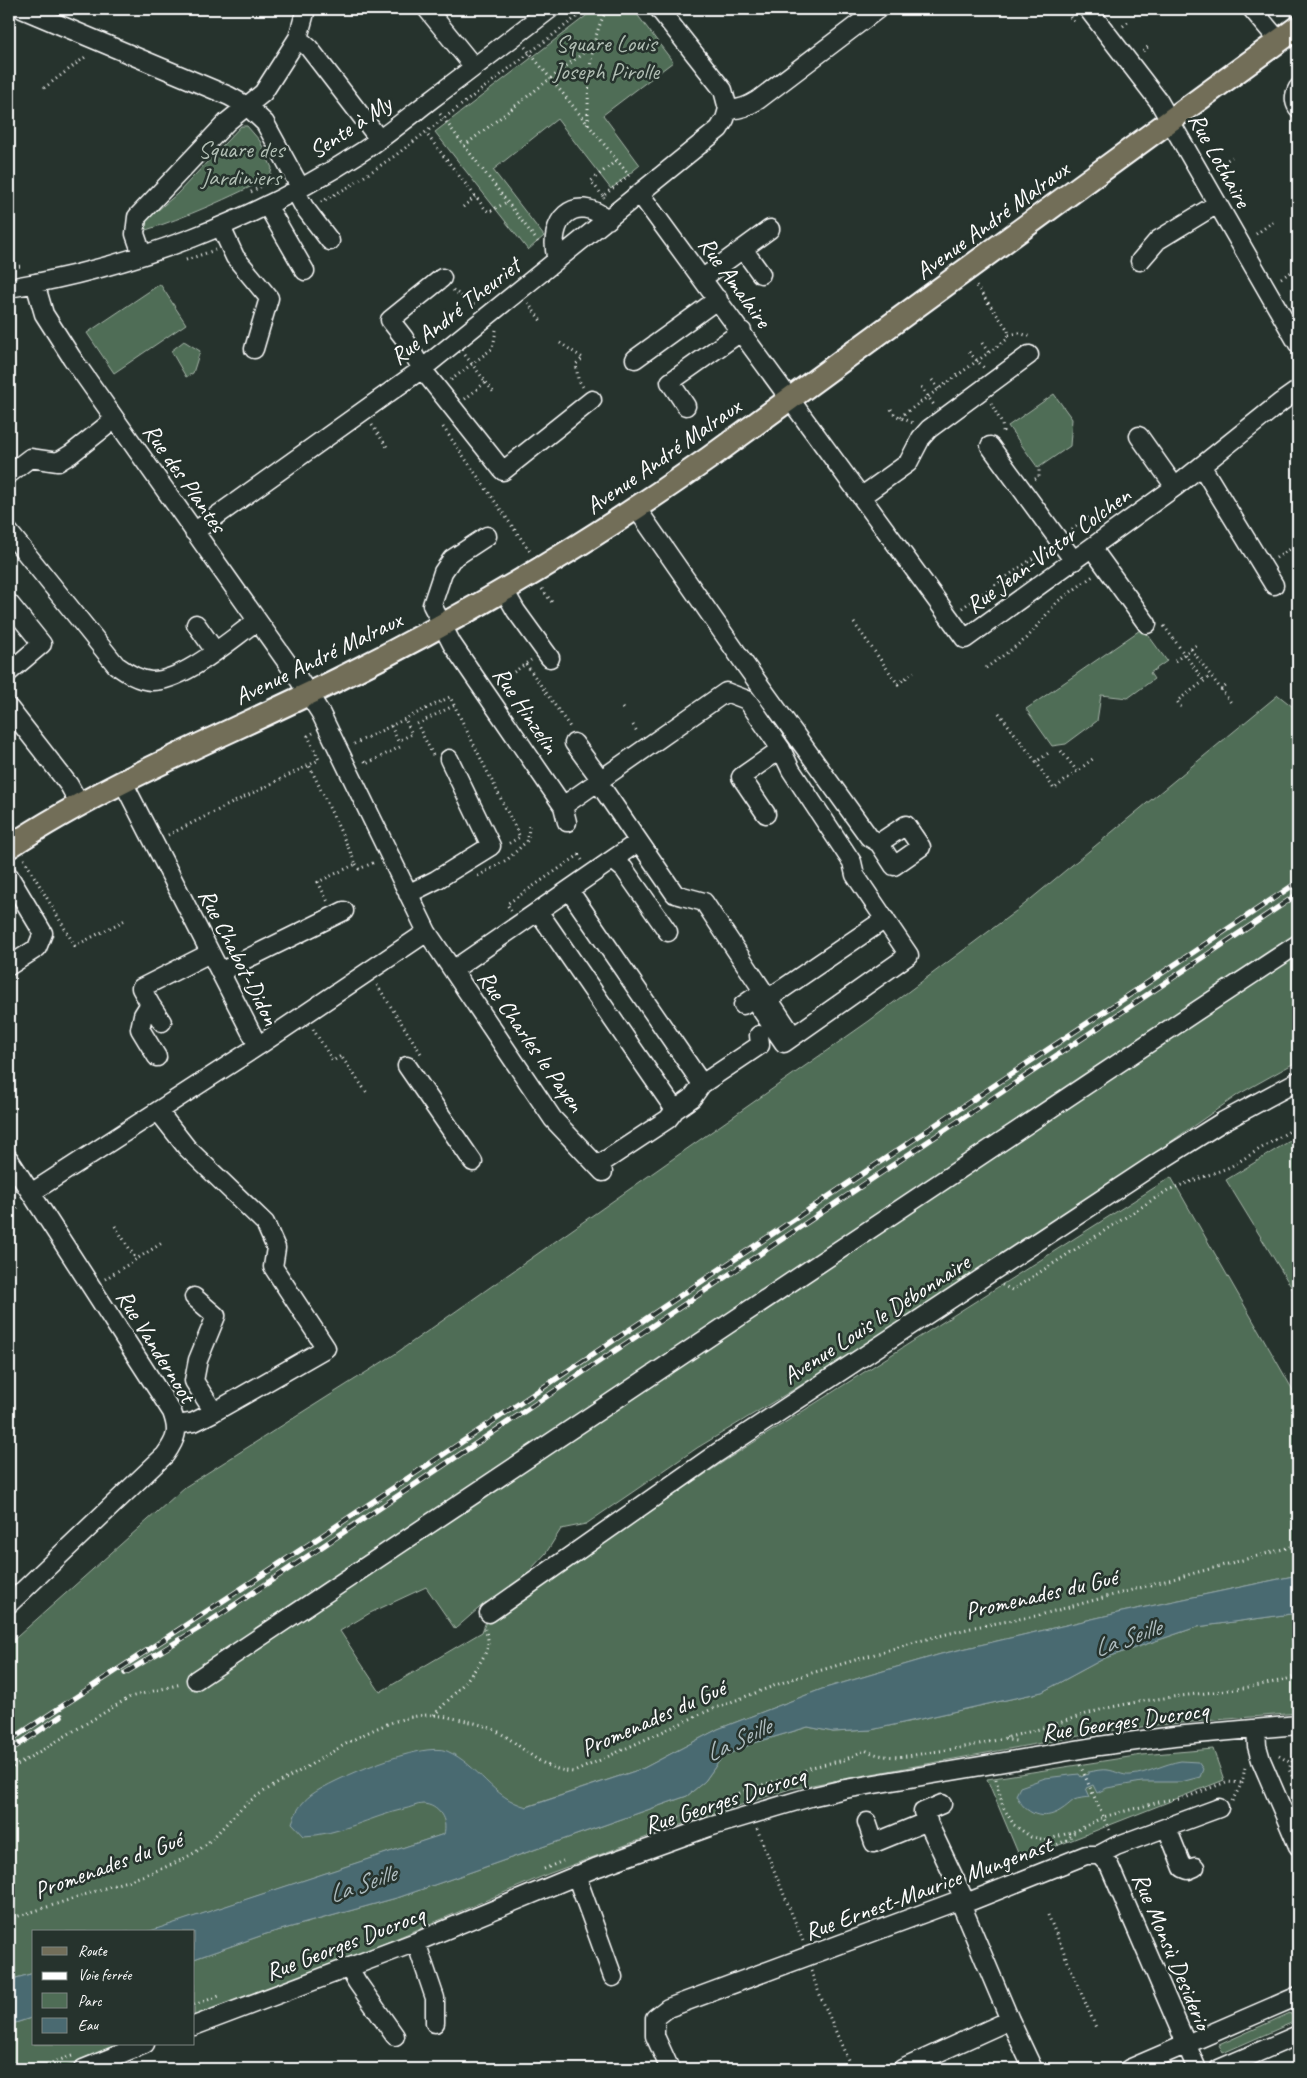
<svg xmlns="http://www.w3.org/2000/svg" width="1307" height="2078" viewBox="0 0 1307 2078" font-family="Caveat,sans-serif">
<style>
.green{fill:#4f6d56;stroke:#a7b6aa}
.water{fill:#4a6a71;stroke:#92a6aa}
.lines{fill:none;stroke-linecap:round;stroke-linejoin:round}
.minor-casing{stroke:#fff;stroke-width:21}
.major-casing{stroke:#fff;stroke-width:26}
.path{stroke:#fff;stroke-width:3;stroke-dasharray:1 4;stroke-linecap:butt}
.minor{stroke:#26332d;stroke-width:18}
.major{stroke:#726e59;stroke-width:22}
.rail-casing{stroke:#fff;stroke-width:5.5}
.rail{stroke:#26332d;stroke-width:4;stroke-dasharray:11;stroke-linecap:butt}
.labels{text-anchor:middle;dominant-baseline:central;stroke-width:5;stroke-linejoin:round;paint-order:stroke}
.park-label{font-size:24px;fill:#b0bdb3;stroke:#26332d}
.street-label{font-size:24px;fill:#fff;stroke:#26332d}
.water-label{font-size:25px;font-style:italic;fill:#aebcbf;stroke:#26332d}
</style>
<rect width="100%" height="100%" fill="#26332d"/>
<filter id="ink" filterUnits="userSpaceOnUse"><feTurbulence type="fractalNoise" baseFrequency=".02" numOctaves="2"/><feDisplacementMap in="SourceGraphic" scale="10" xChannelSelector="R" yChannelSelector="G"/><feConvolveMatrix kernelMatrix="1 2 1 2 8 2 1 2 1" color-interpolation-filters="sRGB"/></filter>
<g filter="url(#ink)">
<!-- green -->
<path class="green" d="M595,9H633L673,62L603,115L640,165L611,189L557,119L493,170L544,236L528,250L435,132Z
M241,126H247L260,141L272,168L270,177C229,198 187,217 143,231L145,221L177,194Z
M160,284L186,324L114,373L87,333Z
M184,341L200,351L193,373L186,377L171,351Z
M1054,394L1072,419L1070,446L1038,468L1008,426Z
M1143,628L1167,661L1150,673L1154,679L1128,698L1101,695L1097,721L1066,744L1052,746L1026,709Z
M1278,695L1298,711V1061L1239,1094L1102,1190L859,1350L697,1448L586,1524L561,1529L546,1553L492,1611L486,1602L455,1629L426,1587L370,1613L340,1631L380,1692L482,1632L489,1613L493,1618L726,1460L1171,1177L1298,1399V1575L1122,1612L941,1654L822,1689L718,1729L644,1768L148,1932H34V1973L9,1980V1644L185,1487L395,1354L869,1021L1020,908Z
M1298,1136V1298L1226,1180Z
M1298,1613V1713L1157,1725L1101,1732L790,1789L674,1827L548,1874L355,1956L194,2018V1959L266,1934L400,1897L687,1796L705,1781L722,1757L754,1743L808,1727L833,1732L871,1730L1042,1692L1105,1658L1197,1627Z
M1213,1749L1224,1780L1021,1860L987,1779L1142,1755Z
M1290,2013L1292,2016L1298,2014V2020L1223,2053L1219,2045Z
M34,2017V2044H126L60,2069H9V2025Z"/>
<!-- water -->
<path class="water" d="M1298,1575V1613L1197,1627L1105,1658L1042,1692L871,1730L833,1732L808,1727L754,1743L722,1757L705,1781L687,1796L400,1897L266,1934L194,1959V1932H147L444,1834C448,1820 439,1805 423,1804C417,1804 410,1808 404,1809C370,1817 339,1835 304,1836L292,1823C296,1811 301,1803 311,1795C333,1779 422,1741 447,1751C479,1765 492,1798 527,1807L644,1768L718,1729L822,1689L941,1654L1122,1612Z
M1181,1761L1198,1762L1203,1769L1200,1777L1181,1782H1142L1107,1788L1097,1793L1093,1785L1086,1788L1090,1797C1085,1798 1078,1798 1074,1800C1070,1803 1066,1807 1061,1810C1043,1822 1025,1814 1016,1795L1020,1787L1045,1778L1079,1774L1081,1777L1088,1774V1772C1094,1771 1102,1769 1108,1770C1116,1771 1122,1776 1131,1775C1149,1773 1163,1764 1181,1761Z
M34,1973V2017L9,2025V1980Z"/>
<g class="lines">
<defs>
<path id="minor" d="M22,9L229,96L247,106L265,123L300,187
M427,9L474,67
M1088,9L1158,100L1298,344
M1252,9L1279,41
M298,38L309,48L379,139
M1298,88C1294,95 1294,102 1298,108
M728,109C740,110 748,106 758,100L878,9
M295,190L304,207L330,241
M640,194L965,639L1175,487L1281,402L1298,390
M267,205L305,271
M221,227L235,257L269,298L254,349
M743,249L761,274
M142,254L135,234L137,217L227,122L263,93L298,38L306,9
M557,260C546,221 574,191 608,220
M1140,261L1158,240L1217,204
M442,278L390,320L404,338L422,369L503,471L592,400
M703,278L770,229
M35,283L44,314L72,358L298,678L320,712L427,932L553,1119L603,1172
M9,288C134,267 257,220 363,151C387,135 410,116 432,99C472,69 511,39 550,9
M635,359L718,299
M686,406L670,382L742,331
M1139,436L1175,487
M990,446L1074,561
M1202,467L1274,585
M9,474L30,458L58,462L71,454L115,419
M862,496L908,463L921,438L929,429L1029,355
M637,509L746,666L869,837L879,843
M9,532L116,665C127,673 138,680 151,681C183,682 231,639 257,621
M194,532L422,369L719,129L725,119L728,109L723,90L659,9
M487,536L452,559L443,572L432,605L452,644L563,806L567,822
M1092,548L1147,624
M504,590L516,611L550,658
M9,603L42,644L9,672
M196,624L215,651
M9,708L69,785L80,805
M574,743L601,780
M598,782L675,894L704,902L793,1036
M563,806L726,692L747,700L781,749L791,770L852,862L855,875L909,955L784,1043L753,998L743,1005
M766,814L741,777L781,749
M906,825L921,847L894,866L879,843Z
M613,860L624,869L668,932
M9,876L43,933L37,948L9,966
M408,894L436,880L491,846L449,759
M538,911L675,1110L692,1098L702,1084L569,890
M453,970L638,842
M220,972L344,911
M767,996L775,994L885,919
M150,1004L162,1022
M258,1046L427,932
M157,1057L140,1029L143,1015L150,1004L141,988L210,953
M407,1066L473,1162
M702,1084L760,1045L759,1035
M158,1111L187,1148L265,1223L276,1248L273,1267L326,1348L214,1412L194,1422L177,1425
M9,1159L172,1412C179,1431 177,1438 165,1455L9,1604
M597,1166L668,1119L675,1110
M31,1193L258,1046L123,782
M194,1297L216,1316L198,1360L194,1381L214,1412
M489,1613L717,1453L1152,1166L1222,1122L1298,1081
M196,1680L1195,1012L1298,944
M1256,1729L1257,1746L1261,1760L1298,1846
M942,1804L923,1812L966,1903
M867,1822L874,1843L928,1821
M1167,1828L1183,1868L1188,1870L1195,1867
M1099,1855L1109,1865L1197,2069
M576,1875L613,1977
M961,1904L1010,2020L1033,2069
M416,1942L435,1998V2023
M349,1968L357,1982L395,2036
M194,2026L416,1942L595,1868L709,1827L810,1797L845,1789L1099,1746L1174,1736L1298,1725
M83,2069L145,2044
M670,2069L655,2036V2018L668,2008L954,1902L966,1903L1086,1855H1099L1116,1846L1219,1808
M902,2069L1010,2020
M1129,2069L1298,1996
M1219,2069L1298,2035"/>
<path id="major" d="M9,847C112,779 229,734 339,679C468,615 592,541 709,458L1298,27"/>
</defs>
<!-- minor casing -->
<use href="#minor" class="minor-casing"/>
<!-- major casing -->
<use href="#major" class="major-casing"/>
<!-- path -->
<path class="path" d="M1064,9L1074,22
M1123,26L1130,20
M9,29L15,25
M525,47L629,175L603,196L604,198
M1143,51L1150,45
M44,88L88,55
M440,114L538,242
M588,124C588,85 588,44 607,9
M428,136L486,210L489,212L507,202
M464,146L592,46
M1219,165L1232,157
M251,192L276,178
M603,196L591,181L617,160
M321,202L350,186L396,155L587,9
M463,207L475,197
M1256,234L1273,222
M186,260L215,250
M9,267L22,266
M1281,278L1298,268
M453,290L474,305
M528,303L541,321
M1009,335L1019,333L1032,337
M560,343L583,358L576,364L578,379L583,387
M982,343L989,353
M969,352L984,368
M465,355L495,394
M451,380L493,348L496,330
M932,380L939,389
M921,387L934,405
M465,399L486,382
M991,403L1002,424L1003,431L1000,433
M891,409L895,415L913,423
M900,417L1006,340L1009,335L1008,330L976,286
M372,425L387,447
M443,427L531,553
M1035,479L1039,477V467
M1072,530L1090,517L1095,524
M1276,558L1298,544
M542,589L554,605
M962,608L1045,550
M854,623L898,684L914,672
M1164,626L1204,681
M1191,649L1232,704
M1175,661L1199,643
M526,664L570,727
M986,668L1027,638L1057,602L1093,576
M514,672L531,660
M1221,690L1228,684
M1181,707L1177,701L1211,676
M622,708L625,712
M999,713L1036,762L1050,752
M633,725L638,733
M391,726L398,741L412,734L405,719
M313,733L308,736L319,760L309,765L356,864L318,882L328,902
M354,744L450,697L520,837L506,845
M1061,751L1077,771
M433,755L417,724L455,705
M365,761L366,764L400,747
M1036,762L1054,789L1094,758
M168,835L309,765
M24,859L75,946L125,920
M356,864L359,869L375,862
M478,876L508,859L528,840L529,825
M511,911L507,904L579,855L582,860
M377,985L422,1055
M313,1029L333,1061L341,1056L367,1093
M9,1214L21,1206
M115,1226L136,1259
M105,1279L162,1243
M1002,1285L1012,1290L1168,1190L1230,1167L1298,1126
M434,1715C448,1700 486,1664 488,1644C489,1639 486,1633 485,1629
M1006,1737L1008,1740L1016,1741
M1296,1752L1289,1769L1298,1791
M1279,1756L1291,1763
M1080,1765L1110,1832
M9,1770L130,1697L181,1684
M996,1779L1003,1807L1014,1825L1031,1837L1047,1840L1078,1830L1103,1817L1167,1800L1182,1799L1226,1782L1242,1783
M1232,1801L1242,1783L1245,1767
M674,1819L755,1787L793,1776L812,1767L844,1760L865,1750C887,1761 909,1756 932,1752C966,1748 999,1740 1032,1731C1059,1724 1085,1713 1112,1707C1174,1693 1237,1694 1298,1676
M757,1829L803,1941
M1030,1857L1067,1840L1074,1833
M544,1869L563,1861
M1048,1915L1097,2030
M9,1919C45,1908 81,1896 117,1884C143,1876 170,1867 194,1853C214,1841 228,1819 246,1804C262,1791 281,1782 298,1772C337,1750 387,1714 433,1715C446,1716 484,1724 495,1730C525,1746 537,1769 574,1772L710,1710L792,1679L915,1642L975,1627L1036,1616L1298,1545
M811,1971L817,1988L852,2069
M194,2005L219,1996
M33,2069L72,2056"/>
<!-- minor -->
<use href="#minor" class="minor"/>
<!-- major -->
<use href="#major" class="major"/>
<defs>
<path id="rail" d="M125,1673L206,1624L317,1550L1298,894
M9,1741L311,1543L1298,882
M9,1751L61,1716"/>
</defs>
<!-- rail casing -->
<use href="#rail" class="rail-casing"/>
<!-- rail -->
<use href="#rail" class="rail"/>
</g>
</g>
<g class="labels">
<!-- park labels -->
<g class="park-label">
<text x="606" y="43">Square Louis<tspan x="606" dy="28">Joseph Pirolle</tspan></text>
<text x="241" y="149">Square des<tspan x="241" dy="28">Jardiniers</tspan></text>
</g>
<!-- street labels -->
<g class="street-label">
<text transform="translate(350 127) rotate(-34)">Sente à My</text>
<text transform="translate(1220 160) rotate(61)">Rue Lothaire</text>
<text transform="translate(992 220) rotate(-36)">Avenue André Malraux</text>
<text transform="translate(735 282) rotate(54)">Rue Amalaire</text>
<text transform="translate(455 311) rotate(-38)">Rue André Theuriet</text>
<text transform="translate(663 456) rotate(-35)">Avenue André Malraux</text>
<text transform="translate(185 478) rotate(55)">Rue des Plantes</text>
<text transform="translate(1048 550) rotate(-36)">Rue Jean-Victor Colchen</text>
<text transform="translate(318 658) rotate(-26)">Avenue André Malraux</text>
<text transform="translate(526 710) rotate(56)">Rue Hinzelin</text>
<text transform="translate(239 957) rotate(63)">Rue Chabot-Didon</text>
<text transform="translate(531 1041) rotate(55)">Rue Charles le Payen</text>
<text transform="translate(876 1319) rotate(-33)">Avenue Louis le Débonnaire</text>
<text transform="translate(156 1346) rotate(58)">Rue Vandernoot</text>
<text transform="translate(1041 1594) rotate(-13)">Promenades du Gué</text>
<text transform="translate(653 1718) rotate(-24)">Promenades du Gué</text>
<text transform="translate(1125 1721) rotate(-8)">Rue Georges Ducrocq</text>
<text transform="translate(725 1800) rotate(-18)">Rue Georges Ducrocq</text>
<text transform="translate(108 1865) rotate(-20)">Promenades du Gué</text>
<text transform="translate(928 1888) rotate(-20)">Rue Ernest-Maurice Mungenast</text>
<text transform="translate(345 1943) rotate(-21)">Rue Georges Ducrocq</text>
<text transform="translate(1172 1951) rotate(67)">Rue Monsù Desiderio</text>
</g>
<!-- water labels -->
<g class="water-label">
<text transform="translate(1127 1638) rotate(-19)">La Seille</text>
<text transform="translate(738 1740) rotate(-25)">La Seille</text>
<text transform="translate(362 1884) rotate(-19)">La Seille</text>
</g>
</g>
<!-- margin -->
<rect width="1307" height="2078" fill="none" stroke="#26332d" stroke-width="30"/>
<rect x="15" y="15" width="1277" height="2048" fill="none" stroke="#fff" stroke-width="2" filter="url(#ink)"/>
<!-- legend -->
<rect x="32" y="1930" width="162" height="115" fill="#26332d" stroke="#7d8581"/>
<rect x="42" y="1947" width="25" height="8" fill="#726e59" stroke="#7d8581"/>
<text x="78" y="1956" font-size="15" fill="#ffffff">Route</text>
<rect x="42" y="1972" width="25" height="8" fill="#ffffff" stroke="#7d8581"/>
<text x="78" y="1980" font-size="15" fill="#ffffff">Voie ferrée</text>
<rect x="42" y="1993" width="25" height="15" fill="#4f6d56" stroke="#7d8581"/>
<text x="78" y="2006" font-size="15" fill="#ffffff">Parc</text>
<rect x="42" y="2018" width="25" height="15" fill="#4a6a71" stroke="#7d8581"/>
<text x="78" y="2030" font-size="15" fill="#ffffff">Eau</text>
</svg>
